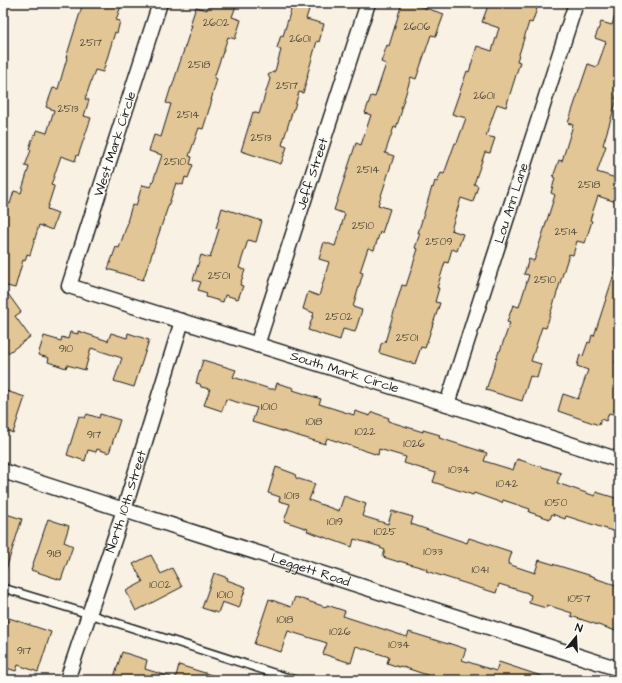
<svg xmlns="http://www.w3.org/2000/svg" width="622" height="683" viewBox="0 0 622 683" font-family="'Architects Daughter',sans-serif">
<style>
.building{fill:#e2c696;stroke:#1c1c1c}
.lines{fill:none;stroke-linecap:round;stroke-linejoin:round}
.service-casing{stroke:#1c1c1c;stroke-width:10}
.minor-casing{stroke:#1c1c1c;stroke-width:17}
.service{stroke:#fdfcf7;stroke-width:7}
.minor{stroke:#fdfcf7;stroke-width:14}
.labels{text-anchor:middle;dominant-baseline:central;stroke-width:3.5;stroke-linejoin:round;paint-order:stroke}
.number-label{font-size:11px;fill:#4e463a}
.street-label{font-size:13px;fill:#1c1c1c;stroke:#fdfcf7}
</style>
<rect width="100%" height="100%" fill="#f8f1e4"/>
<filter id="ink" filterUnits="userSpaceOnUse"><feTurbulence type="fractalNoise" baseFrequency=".025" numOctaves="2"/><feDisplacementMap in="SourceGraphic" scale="8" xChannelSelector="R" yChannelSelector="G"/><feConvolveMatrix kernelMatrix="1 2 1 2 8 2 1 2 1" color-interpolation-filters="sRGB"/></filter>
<g filter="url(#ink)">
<!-- building -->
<path class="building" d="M83,3H122L116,20L120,21L117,33L115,32L103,72L95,70L85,99L89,100L84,116L91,118L78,156L77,155L75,161L61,156L51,185L54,186V187L47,209L58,213L52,230L39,225L30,255L27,254L25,261L23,260L15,288L3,285V205L7,206L8,203L10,204L14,191L21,193L29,167L25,166L31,150L29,149L34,134L36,135L37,130L47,133L54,110L46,107L53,88L58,89L67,58H66Z
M209,3H237L232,17L241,20L235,39L228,37L214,78L217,79L211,100H212L203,129L199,128L189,156L192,157L190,164L193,165L188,178L185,177L183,185L176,183L143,280L108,269L116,247L119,248L128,222H127L132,205L136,206L142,185L151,187L162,155L149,151L154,135L161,137L171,104L166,103L171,87H172L192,25H190L196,7L207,10Z
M293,3H311L306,19L324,24L319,42L317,41L307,76H308L303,93L299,92L294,109H293L282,145L287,147L281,164L241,151L253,112L259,114L270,79L268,75L275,71L281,50L277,48L281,35L283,36Z
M402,3H420L419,6L444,14L436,36L431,35L416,79L411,77L401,109L402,110L396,128L394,127L385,153L394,156L378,205L390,209L382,233L380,232L374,250L368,248L360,272L363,273L353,307L362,310L355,332L343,329L340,340L308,330L314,313L303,309L308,292L319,296L329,262L319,259L324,242L335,246L345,214L334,210L356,143L361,145L371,115L365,113L371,96L375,97L386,64L381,62L387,45L389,46Z
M489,3H539L532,23L529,22L517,61L520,62L506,107L497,104L486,136L495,138L490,153L485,152L474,184L478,186L473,202L461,198L451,230L463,234L457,251L452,249L448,263L445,262L437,288H439L435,302L440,303L425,348L421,347L415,364L379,353L381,344L385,342L402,285L406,286L418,249L415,248L420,233H418L432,187L433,188L435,181L437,182L441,173L444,174L455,143H457L466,118L452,114L467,71L469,72L477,46L492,51L499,28L482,22Z
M617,9L619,10V86L615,99H617L603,145L606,146L597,172L619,179V203L598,196L590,220L592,221L585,243L577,241L573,255L569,254L546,328L542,327L531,361L541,364L537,378L530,376L522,401L486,390L499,351H500L510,323L507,322L513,305L519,307L529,275L524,274L529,259L534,261L555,195L551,193L555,178L553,177L559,160L562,161L573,125L568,123L588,64L597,67L606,42L595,38L601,22L612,25Z
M222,208L262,221L256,242L248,240L239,268L245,270L240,285L243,286L238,299L225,295L223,302L206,297L207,293L198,290L201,282L193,280L201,255L210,258L219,229L216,228Z
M616,268L619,269V350L615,363L619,364V387L616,396L619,397L613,414L609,413L606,421L601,419L599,425L558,411L563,394L578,399L588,370L577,366L580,355L583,356L588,342L590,343L592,335L594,336Z
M3,287L21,312L15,316L30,337L8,353L3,346Z
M78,331L108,341L111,333L127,338L128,333L149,340L134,387L114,381L122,358L91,348L85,370L67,365L66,368L48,362L49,358L38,355L44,336L61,341L62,337L68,339L70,332L78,334Z
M203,360L236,370L233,377L270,389H275L277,383L294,388L293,390L321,399L319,404L354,415L355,411L370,416L372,412L389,418L388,421L423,432V430L440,435L439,438L487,453L484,461L513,470L517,459L561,473L557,483L595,496L596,492L619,499V533L566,516L565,519L552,514L550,519L529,512L530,509L503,500L502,503L474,493L473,495L433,482L436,473L404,463L406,457L379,449L378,455L327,438L325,444L252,422L257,408L226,399L222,411L204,405L210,389L201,387L200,384L196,383Z
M3,390L25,397L13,433L3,429Z
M87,414L99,418L100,414L120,420L109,453L97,449L96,452L88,450L85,461L67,455L79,416L85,418Z
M276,467L295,474L296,478L315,484L309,500L339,511L344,496L366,504L362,516L388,524L392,511L413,517L411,524L467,543L469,538L512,552L508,564L535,573L539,560L579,572L595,577L594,578L619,586V632L571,616L572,613L547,605L546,608L529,603L531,595L528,594V593L499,584L496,593L426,571L427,569L399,561V562L383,557L385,550L380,548L381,547L354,539L352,547L307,531L308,529L284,521L290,504L279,501L280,497L268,493Z
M3,513L22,519L6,569H3Z
M48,519L69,526L64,542L73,546L61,580L31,570Z
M151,555L161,574L172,568L182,587L136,611L126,591L143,582L133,564Z
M214,573L228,578L227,580L246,587L239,608L222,602L218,613L202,608Z
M295,597L326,607L327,605L345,611L343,616L407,637L409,632L448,644V643L466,649L462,660L496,671L499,662L547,678V680H425L427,675L400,666L399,667L387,663L389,657L356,646L351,663L323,654L327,643L288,631L281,652L254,644L269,599L291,607Z
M9,618L51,632L38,672L18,665L16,671L3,667V635Z
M122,652L147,660L145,669L171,677L170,680H113Z
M179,665L218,677L217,680H175Z"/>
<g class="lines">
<defs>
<path id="service" d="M3,588L89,614L295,680"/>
<g id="minor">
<path id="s1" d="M160,3L69,286L447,404L619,460"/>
<path id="s2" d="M257,345L368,3"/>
<path id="s3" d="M447,404L576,3"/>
<path id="s4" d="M3,471L124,510L619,669"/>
<path id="s5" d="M67,680L124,510L182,321"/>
</g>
</defs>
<!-- service casing -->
<use href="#service" class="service-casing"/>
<!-- minor casing -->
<use href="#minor" class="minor-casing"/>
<!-- service -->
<use href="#service" class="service"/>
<!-- minor -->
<use href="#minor" class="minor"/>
</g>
</g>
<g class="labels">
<!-- number labels -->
<g class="number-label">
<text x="216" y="22">2602</text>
<text x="417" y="26">2606</text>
<text x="300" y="38">2601</text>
<text x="91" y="42">2517</text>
<text x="199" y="64">2518</text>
<text x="287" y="85">2517</text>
<text x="484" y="95">2601</text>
<text x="68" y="108">2513</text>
<text x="188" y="114">2514</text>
<text x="261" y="137">2513</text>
<text x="175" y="161">2510</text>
<text x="368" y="169">2514</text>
<text x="589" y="184">2518</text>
<text x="363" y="225">2510</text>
<text x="566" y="231">2514</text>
<text x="439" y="241">2509</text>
<text x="219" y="275">2501</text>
<text x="545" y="279">2510</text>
<text x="339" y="316">2502</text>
<text x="407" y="337">2501</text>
<text x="66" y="348">910</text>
<text x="269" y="406">1010</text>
<text x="314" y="421">1018</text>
<text x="365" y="431">1022</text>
<text x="94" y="434">917</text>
<text x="414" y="443">1026</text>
<text x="459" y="469">1034</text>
<text x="507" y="483">1042</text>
<text x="292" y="495">1013</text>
<text x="556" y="502">1050</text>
<text x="335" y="521">1019</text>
<text x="385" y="531">1025</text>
<text x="433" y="551">1033</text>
<text x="54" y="553">918</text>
<text x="480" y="569">1041</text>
<text x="160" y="584">1002</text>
<text x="225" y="594">1010</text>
<text x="579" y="598">1057</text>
<text x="285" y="619">1018</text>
<text x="340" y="631">1026</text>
<text x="399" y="644">1034</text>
<text x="24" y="650">917</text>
</g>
<!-- street labels -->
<g class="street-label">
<text transform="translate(115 144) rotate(-72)">West Mark Circle</text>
<text stroke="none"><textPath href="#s2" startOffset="180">Jeff Street</textPath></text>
<text stroke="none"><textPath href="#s3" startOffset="211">Lou Ann Lane</textPath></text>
<text stroke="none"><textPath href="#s1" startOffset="586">South Mark Circle</textPath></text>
<text stroke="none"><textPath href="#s5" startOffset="188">North 10th Street</textPath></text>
<text stroke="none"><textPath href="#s4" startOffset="323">Leggett Road</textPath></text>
</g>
</g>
<!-- margin -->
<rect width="622" height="683" fill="none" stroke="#fdfcf7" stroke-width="16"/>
<rect x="8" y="8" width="606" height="667" fill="none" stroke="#1c1c1c" stroke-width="1.5" filter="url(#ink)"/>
<!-- north arrow -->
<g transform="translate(576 637) rotate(18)" stroke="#fdfcf7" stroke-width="3" paint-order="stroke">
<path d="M0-3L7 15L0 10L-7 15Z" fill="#1c1c1c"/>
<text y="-6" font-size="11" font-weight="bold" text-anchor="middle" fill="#1c1c1c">N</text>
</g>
</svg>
